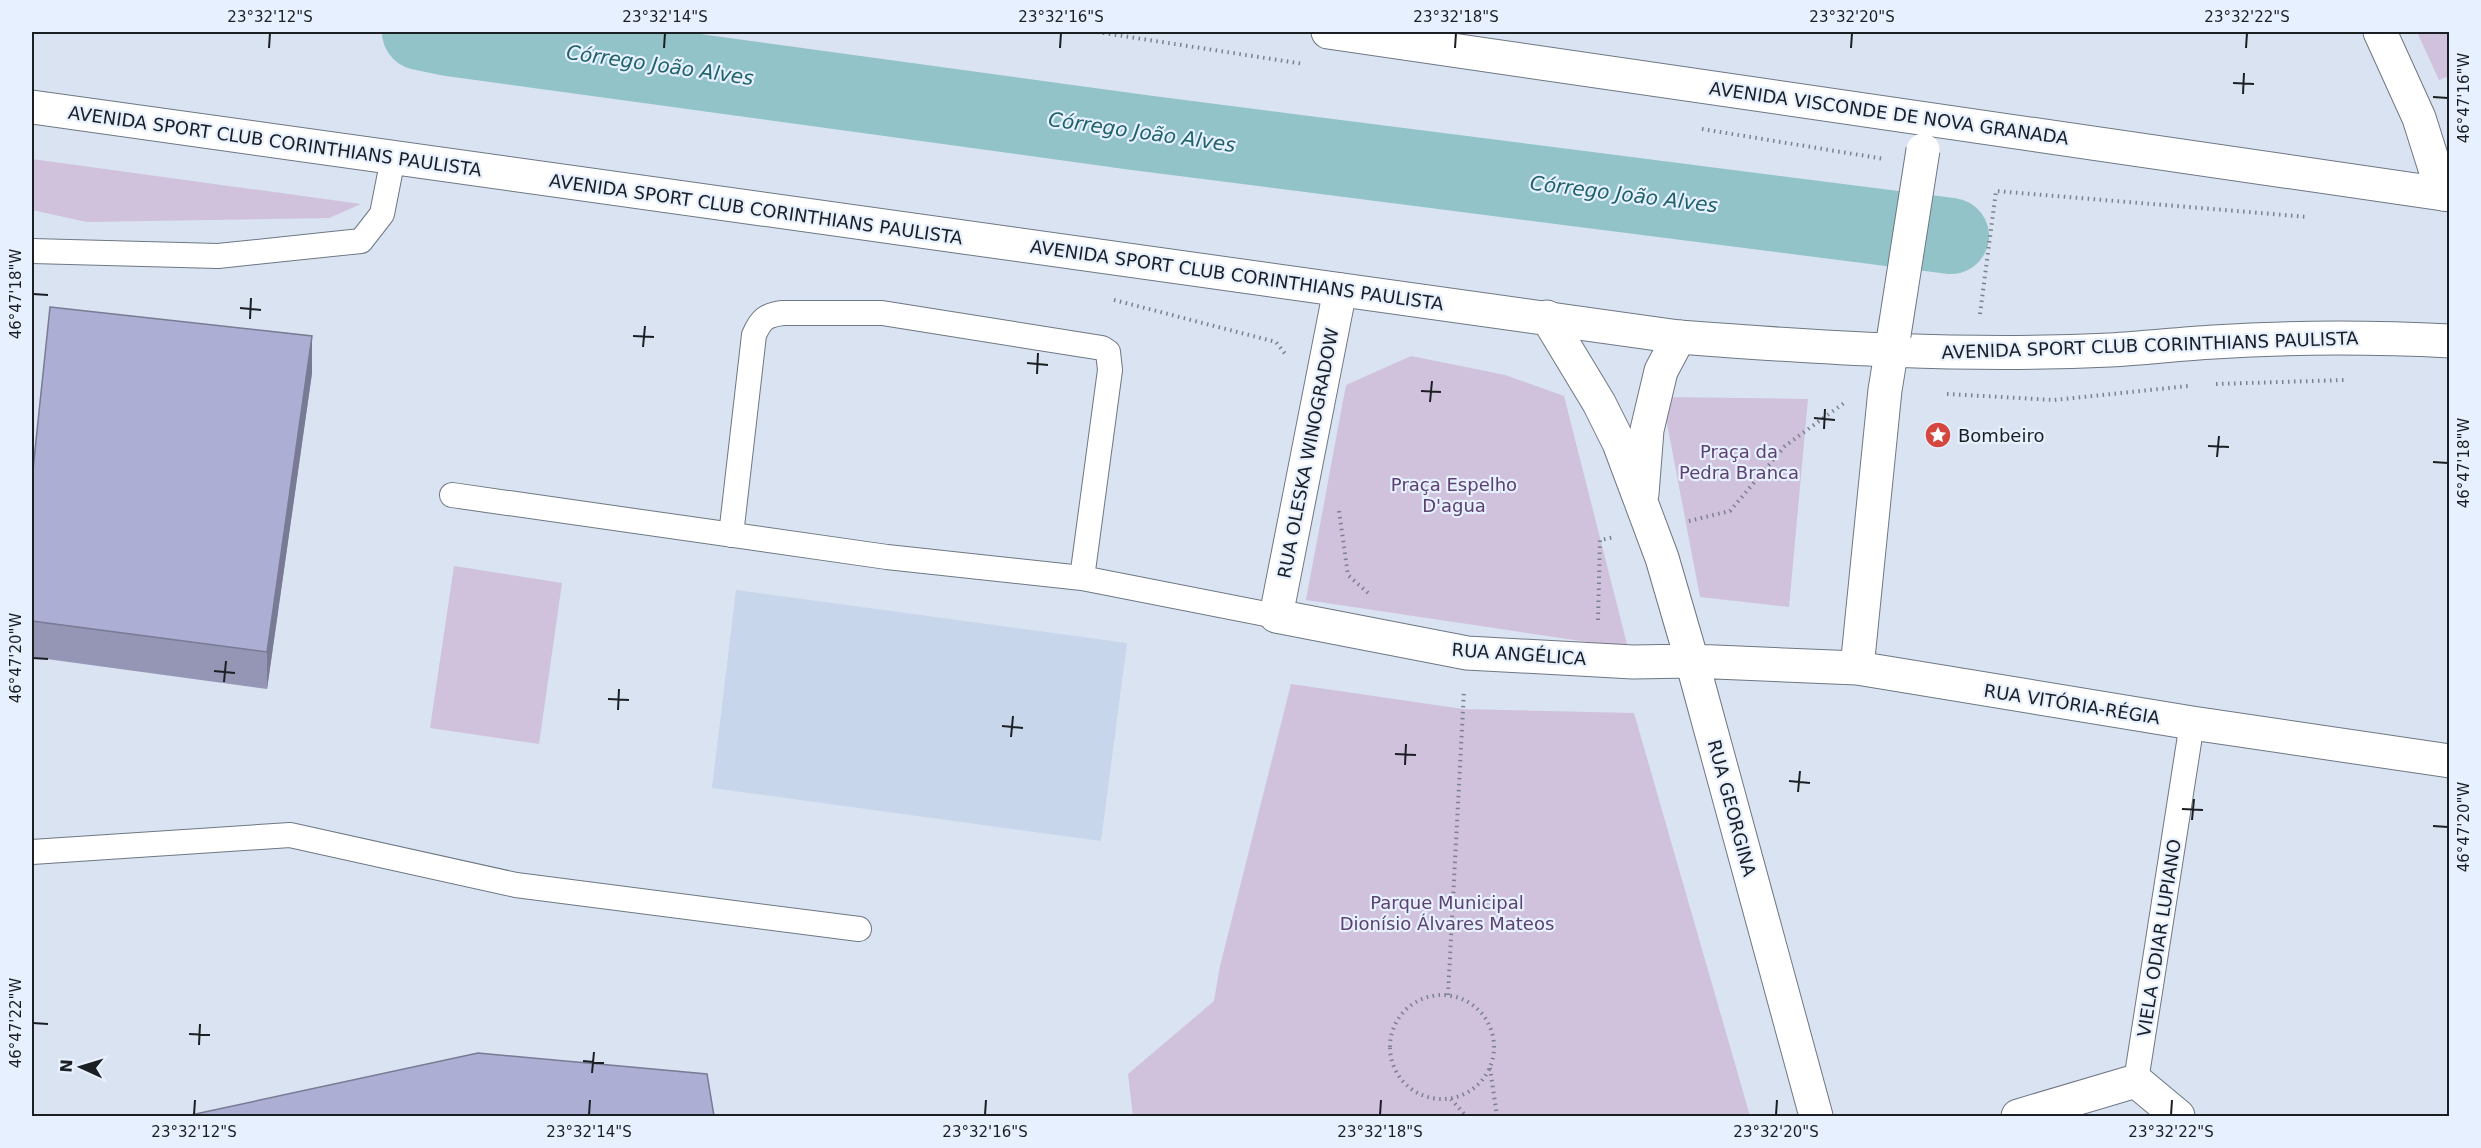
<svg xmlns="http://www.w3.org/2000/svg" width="2481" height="1148" viewBox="0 0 2481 1148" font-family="'DejaVu Sans',sans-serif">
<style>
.built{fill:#c8d6eb}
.green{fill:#d0c1dd}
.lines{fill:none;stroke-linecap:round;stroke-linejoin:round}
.river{stroke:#91c3c9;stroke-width:76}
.lane-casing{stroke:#6e7783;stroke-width:26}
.street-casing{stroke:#6e7783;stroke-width:35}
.secondary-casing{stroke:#6e7783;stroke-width:35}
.primary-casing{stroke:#6e7783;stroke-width:35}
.path{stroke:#7b828c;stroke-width:4;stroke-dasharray:1.5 4.5;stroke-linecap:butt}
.lane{stroke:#fff;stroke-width:24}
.street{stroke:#fff;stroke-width:33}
.secondary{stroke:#fff;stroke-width:33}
.primary{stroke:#fff;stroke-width:33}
.street-bridge-casing{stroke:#6e7783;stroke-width:35;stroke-linecap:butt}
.street-bridge{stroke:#fff;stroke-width:33}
.wall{fill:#9596b5}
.shaded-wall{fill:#797a94}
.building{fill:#adaed3;stroke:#797a94;stroke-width:1.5}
.ticks{fill:none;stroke:#1b1f24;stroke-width:2}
.labels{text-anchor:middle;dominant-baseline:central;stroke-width:4.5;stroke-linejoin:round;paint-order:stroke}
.street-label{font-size:18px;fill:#1b1f24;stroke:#e6f0fe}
.poi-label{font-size:18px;fill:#1b1f24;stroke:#e6f0fe;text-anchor:start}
.park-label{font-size:18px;fill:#5c4070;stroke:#e6f0fe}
.water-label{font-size:20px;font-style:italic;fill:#1f626a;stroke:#e6f0fe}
.neatline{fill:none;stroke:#1b1f24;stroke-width:2}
.ticks-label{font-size:15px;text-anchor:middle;fill:#1b1f24}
</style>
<rect width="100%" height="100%" fill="#d9e3f1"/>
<!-- built -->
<path class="built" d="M736,590L1127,643L1101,841L712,788Z"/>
<!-- green -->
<path class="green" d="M2417,32H2449V76L2439,80Z
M32,159L361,204L329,218L87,222L32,210Z
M1411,356L1505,375L1564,396L1628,648L1306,600L1346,385Z
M1662,397L1808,399L1789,607L1700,597Z
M454,566L562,583L539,744L430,728Z
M1291,684L1463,709L1634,713L1750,1116H1133L1128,1074L1214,1001L1220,966Z"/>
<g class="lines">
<!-- river -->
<path class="river" d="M420,32L449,38L1135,132L1951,236"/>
<defs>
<path id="lane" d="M32,251L218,256L361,241L382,214L393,158
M452,495L887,557L1082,578L1276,616
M731,535L754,335C761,319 766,315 783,313H882L1102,348L1108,352L1110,370L1082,578
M32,852L290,835L516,885L859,929
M2136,1081L2192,723"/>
<path id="street" d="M1340,290L1276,616L1467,653L1633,662L1692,661L1857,668L2192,723L2450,761
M1547,317L1599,403L1619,443L1662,558L1692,661L1816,1116
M1642,494L1647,430L1661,371L1679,337
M1857,668L1885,390L1894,335
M2018,1116L2136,1081L2178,1116"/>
<path id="secondary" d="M2380,32L2419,118L2443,194"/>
<path id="primary" d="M1328,32L2450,195
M32,107L1679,337C1823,348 1966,357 2110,350C2145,348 2179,344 2214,342C2292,337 2371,337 2450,341"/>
</defs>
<!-- lane casing -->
<use href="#lane" class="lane-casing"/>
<!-- street casing -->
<use href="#street" class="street-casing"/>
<!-- secondary casing -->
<use href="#secondary" class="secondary-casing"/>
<!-- primary casing -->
<use href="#primary" class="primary-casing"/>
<!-- path -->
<path class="path" d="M1097,32L1304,64
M1702,129L1884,159
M1114,300L1276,342L1286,355
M1980,314L1996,191L2308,217
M2216,384L2344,380
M1947,394L2054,400L2188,386
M1339,511L1348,575L1368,593
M1689,521L1730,511L1785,446L1844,403
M1598,620L1600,540L1615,537
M1448,995L1464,690
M1390 1047a52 52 0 1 1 104 0a52 52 0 1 1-104 0Z
M1490,1068L1497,1116
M1451,1099L1466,1116"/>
<!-- lane -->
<use href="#lane" class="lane"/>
<!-- street -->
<use href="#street" class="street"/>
<!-- secondary -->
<use href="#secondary" class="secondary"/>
<!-- primary -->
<use href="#primary" class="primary"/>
<defs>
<path id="street-bridge" d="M1894,335L1923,150"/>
</defs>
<!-- street-bridge casing -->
<use href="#street-bridge" class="street-bridge-casing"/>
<!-- street-bridge -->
<use href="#street-bridge" class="street-bridge"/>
</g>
<!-- wall -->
<path class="wall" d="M312,373L267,689L32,657V479Z"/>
<!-- shaded-wall -->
<path class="shaded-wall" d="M312,336V373L267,689V652Z"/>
<!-- building -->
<path class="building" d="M50,307L312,336L267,652L32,621V479Z
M478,1053L707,1074L714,1116H186Z"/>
<!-- ticks -->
<path class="ticks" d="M269,48L270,33M664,48L665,33M1060,48L1061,33M1455,48L1456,33M1851,48L1852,33M2246,48L2247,33M2233,83L2254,84M2243,94L2244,73M2433,97L2448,98M33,294L48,295M240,308L261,310M250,319L251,298M633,336L654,337M643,347L645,326M1027,363L1048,365M1037,374L1038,353M1421,391L1441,392M1430,402L1432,381M1814,418L1835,420M1824,429L1825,409M2208,446L2229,447M2217,457L2219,436M2433,462L2448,463M33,658L48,659M214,671L235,673M224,682L226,661M608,699L629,700M618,710L619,689M1002,726L1023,728M1011,737L1013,716M1395,754L1416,755M1405,765L1406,744M1789,781L1810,783M1798,792L1800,771M2182,809L2203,810M2192,820L2194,799M2433,826L2448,827M33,1023L48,1024M189,1034L210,1035M199,1045L200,1024M583,1061L604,1063M592,1073L594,1052M194,1115L195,1100M589,1115L590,1100M985,1115L986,1100M1380,1115L1381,1100M1776,1115L1777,1100M2171,1115L2172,1100"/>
<!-- icons -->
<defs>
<symbol id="sight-disc" viewBox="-11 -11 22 22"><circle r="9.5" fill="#d5463e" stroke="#e6f0fe"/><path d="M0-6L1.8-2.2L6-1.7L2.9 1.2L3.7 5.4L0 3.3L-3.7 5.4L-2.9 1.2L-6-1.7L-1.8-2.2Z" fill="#fff"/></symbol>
</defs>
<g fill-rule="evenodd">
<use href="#sight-disc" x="1923" y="420" width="30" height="30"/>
</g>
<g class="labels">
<!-- street labels -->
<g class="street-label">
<text transform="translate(1889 113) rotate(8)">AVENIDA VISCONDE DE NOVA GRANADA</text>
<text transform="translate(275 141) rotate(8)">AVENIDA SPORT CLUB CORINTHIANS PAULISTA</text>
<text transform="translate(756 209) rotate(8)">AVENIDA SPORT CLUB CORINTHIANS PAULISTA</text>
<text transform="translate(1237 275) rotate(8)">AVENIDA SPORT CLUB CORINTHIANS PAULISTA</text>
<text transform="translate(2150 345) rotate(-2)">AVENIDA SPORT CLUB CORINTHIANS PAULISTA</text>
<text transform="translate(1308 453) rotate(-79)">RUA OLESKA WINOGRADOW</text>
<text transform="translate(1519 654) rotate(4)">RUA ANGÉLICA</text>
<text transform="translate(2072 704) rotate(9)">RUA VITÓRIA-RÉGIA</text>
<text transform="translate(1732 808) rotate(75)">RUA GEORGINA</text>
<text transform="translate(2159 938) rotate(-81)">VIELA ODIAR LUPIANO</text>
</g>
<!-- poi labels -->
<g class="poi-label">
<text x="1958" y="435">Bombeiro</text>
</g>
<!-- park labels -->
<g class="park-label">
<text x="1739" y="451">Praça da<tspan x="1739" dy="21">Pedra Branca</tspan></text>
<text x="1454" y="484">Praça Espelho<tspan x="1454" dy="21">D'agua</tspan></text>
<text x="1447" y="902">Parque Municipal<tspan x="1447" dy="21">Dionísio Álvares Mateos</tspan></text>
</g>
<!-- water labels -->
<g class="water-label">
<text transform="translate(660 65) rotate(8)">Córrego João Alves</text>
<text transform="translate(1142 132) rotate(8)">Córrego João Alves</text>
<text transform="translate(1624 194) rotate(7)">Córrego João Alves</text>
</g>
</g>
<!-- border -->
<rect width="2481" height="1148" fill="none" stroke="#e6f0fe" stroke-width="66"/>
<!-- north arrow -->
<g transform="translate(81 1067) rotate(274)" stroke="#e6f0fe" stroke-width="4.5" paint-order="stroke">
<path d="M0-4.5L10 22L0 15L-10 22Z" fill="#1b1f24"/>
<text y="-9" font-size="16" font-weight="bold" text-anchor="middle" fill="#1b1f24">N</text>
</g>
<rect x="33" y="33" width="2415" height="1082" class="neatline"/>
<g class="ticks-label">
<text x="270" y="22">23°32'12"S</text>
<text x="665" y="22">23°32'14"S</text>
<text x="1061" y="22">23°32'16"S</text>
<text x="1456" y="22">23°32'18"S</text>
<text x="1852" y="22">23°32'20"S</text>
<text x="2247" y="22">23°32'22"S</text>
<text transform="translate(2464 98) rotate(-90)" y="5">46°47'16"W</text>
<text transform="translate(16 294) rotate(-90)" y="5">46°47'18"W</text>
<text transform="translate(2464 463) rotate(-90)" y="5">46°47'18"W</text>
<text transform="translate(16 658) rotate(-90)" y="5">46°47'20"W</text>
<text transform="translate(2464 827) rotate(-90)" y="5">46°47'20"W</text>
<text transform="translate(16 1023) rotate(-90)" y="5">46°47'22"W</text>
<text x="194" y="1137">23°32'12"S</text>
<text x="589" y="1137">23°32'14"S</text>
<text x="985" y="1137">23°32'16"S</text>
<text x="1380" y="1137">23°32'18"S</text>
<text x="1776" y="1137">23°32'20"S</text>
<text x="2171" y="1137">23°32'22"S</text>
</g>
</svg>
